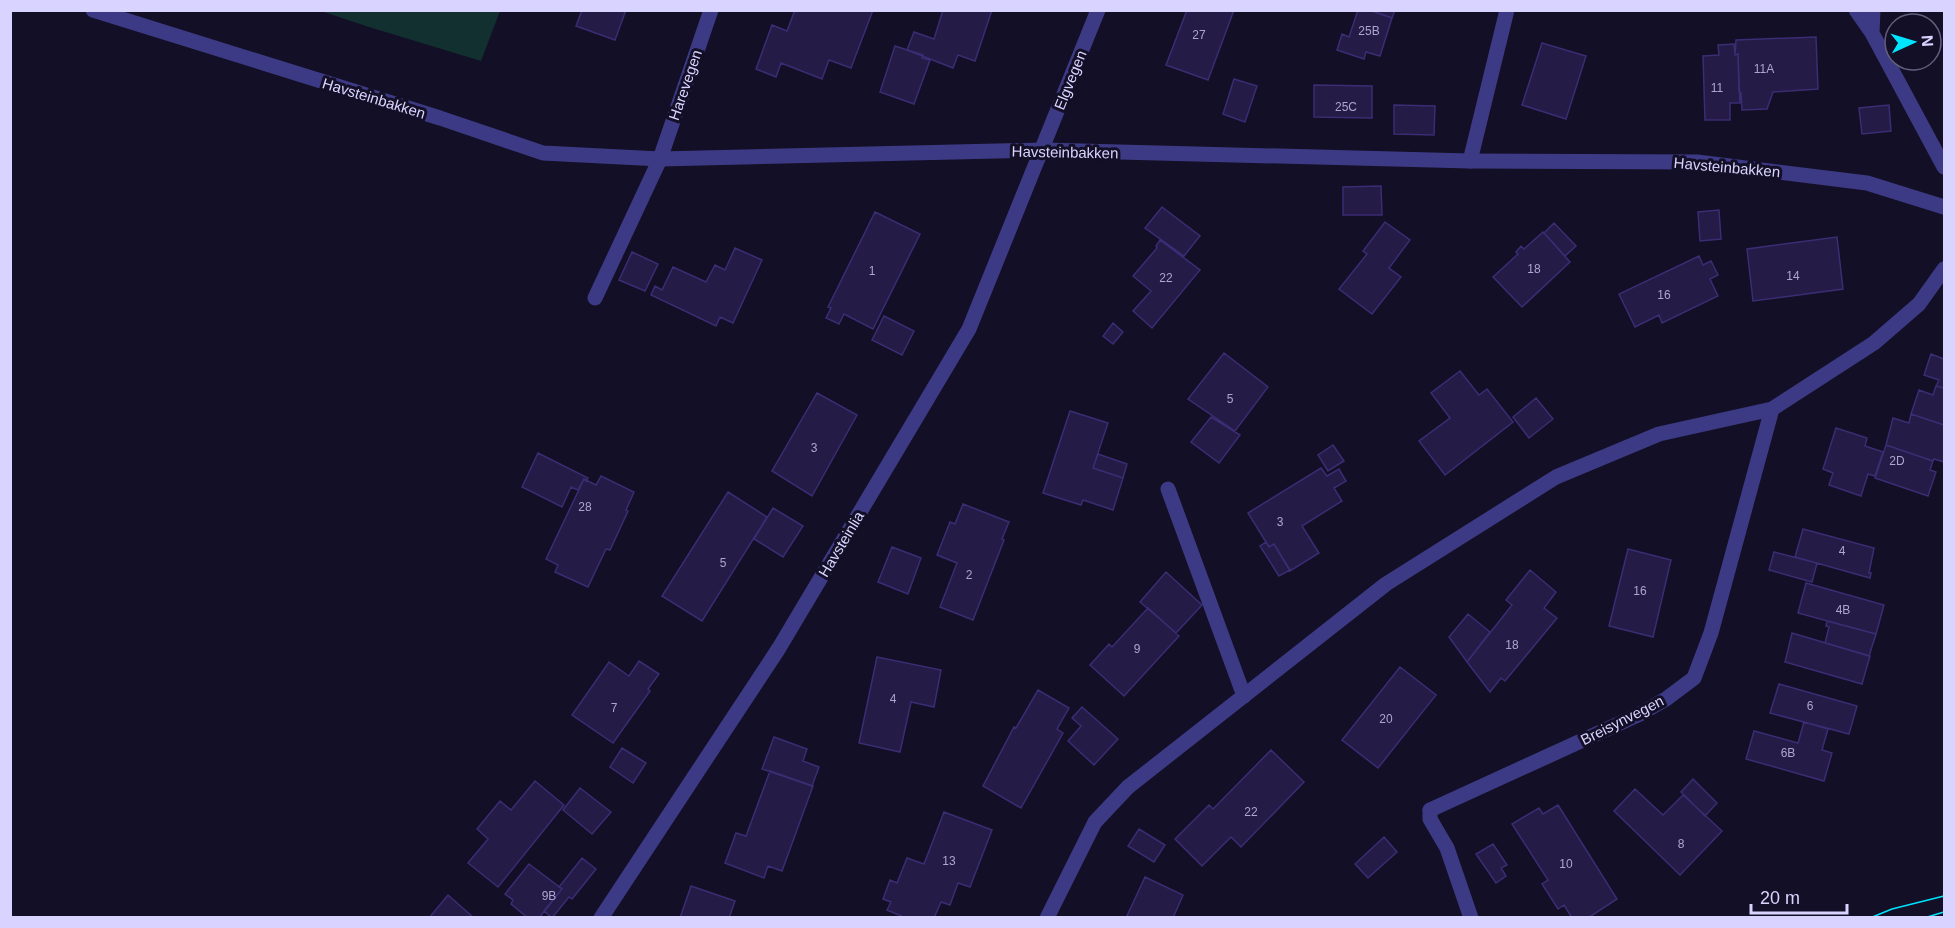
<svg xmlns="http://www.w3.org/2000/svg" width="1955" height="928" viewBox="0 0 1955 928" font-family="Arial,sans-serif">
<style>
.green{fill:#12302f}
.building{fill:#241b47;stroke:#3b2d73;stroke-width:1.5}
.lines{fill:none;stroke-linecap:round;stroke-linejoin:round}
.lane{stroke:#3d3a85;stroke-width:15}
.street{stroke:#3d3a85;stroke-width:15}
.tram{stroke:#00e5ff;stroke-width:1.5}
.labels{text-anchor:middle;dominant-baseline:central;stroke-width:6;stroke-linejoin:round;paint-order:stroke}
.number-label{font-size:12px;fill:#aca6d1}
.street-label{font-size:15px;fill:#d9d4ff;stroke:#130f26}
</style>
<rect width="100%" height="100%" fill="#130f26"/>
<!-- green -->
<path class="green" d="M321,11L500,10V11L481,61L369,27Z"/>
<!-- building -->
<path class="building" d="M582,10H626L615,40L576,26Z
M795,10H873L851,68L829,60L822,79L781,63L776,77L756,69L772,25L787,31Z
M943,10H992L975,61L958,55L953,68L907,50L914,32L934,39Z
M1187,10H1234L1208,80L1166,65Z
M1358,10H1369L1392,18L1380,56L1366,52L1364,59L1337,50L1342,34L1349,37Z
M1369,10H1395L1392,18Z
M1816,37L1818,89L1773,92L1767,109L1742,110L1741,93L1739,92L1738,54L1735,55L1736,40Z
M1542,43L1586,56L1566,119L1522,105Z
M1734,44L1735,55L1738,54L1740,103H1730V120H1705L1703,56L1719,55L1718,45Z
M895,46L923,55L922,58L930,60L914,104L880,92Z
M1234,79L1257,86L1245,122L1223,114Z
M1314,85L1372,86V118L1314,117Z
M1394,105L1435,106L1434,135L1394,134Z
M1889,105L1891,131L1862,134L1859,108Z
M1381,186L1382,215H1343V187Z
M1162,207L1200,236L1184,256L1145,228Z
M1719,210L1721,239L1700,241L1698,212Z
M875,212L920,234L873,329L844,314L839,324L826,318L831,308L828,307Z
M1385,222L1410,240L1389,268L1401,277L1372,314L1339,289L1367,254L1363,251Z
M1554,223L1576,246L1565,256L1544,233Z
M1543,232L1570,262L1522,307L1493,277L1518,254L1516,252L1521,246L1524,249Z
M1837,237L1843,289L1753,301L1747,249Z
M1160,240L1200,270L1152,328L1133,311L1151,291L1133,276L1157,248L1156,246Z
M735,248L762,260L733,323L720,317L716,326L651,295L655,286L662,290L673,267L706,282L715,265L725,270Z
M632,252L658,264L645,291L619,280Z
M1699,256L1703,265L1711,261L1718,275L1710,279L1718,296L1662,323L1659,315L1635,327L1619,294Z
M884,316L914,331L902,355L872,340Z
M1113,323L1123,332L1113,344L1103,336Z
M1224,353L1268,387L1235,431L1188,399Z
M1931,354L1944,359V388L1936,386L1939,380L1924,375Z
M1460,371L1479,395L1487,389L1513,422L1445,475L1419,441L1450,418L1431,393Z
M1936,386L1944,388V425L1911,414L1919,390L1933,395Z
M817,393L857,415L812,496L772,471Z
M1536,398L1553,419L1529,438L1513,417Z
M1070,411L1108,423L1093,468L1123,478L1113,510L1083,500L1081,505L1043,493Z
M1911,414L1944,425V462L1934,459L1933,461L1886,445L1893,418L1909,423Z
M1211,417L1240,435L1219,463L1191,442Z
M1836,428L1867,438L1865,446L1883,452L1875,476L1868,474L1861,496L1829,485L1833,473L1823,469Z
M1333,445L1344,461L1328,471L1318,455Z
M1886,445L1933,461L1930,470L1936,472L1928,496L1875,478Z
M538,453L588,478L586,481L584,479L578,490L571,487L562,507L522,487Z
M1098,454L1127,464L1123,478L1093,468Z
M1321,468L1327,476L1339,469L1346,481L1334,488L1342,501L1302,526L1319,553L1290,571L1274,544L1269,547L1248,513Z
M601,476L634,492L626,510L628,511L610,550L606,549L588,587L555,572L558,565L546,559L584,479L596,485Z
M728,492L767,517L702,621L662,596Z
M963,504L1009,522L1002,539L1004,540L973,620L940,607L957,563L937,555L950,522L955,524Z
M773,508L803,526L783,557L754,539Z
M1803,529L1874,548L1869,573H1871L1870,578L1795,557Z
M1266,542L1269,547L1274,544L1290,570L1279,576L1260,546Z
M892,547L921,558L908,594L878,582Z
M1628,549L1671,560L1653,637L1609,626Z
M1774,552L1817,563L1812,582L1769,570Z
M1530,570L1556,592L1544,608L1557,618L1505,681L1501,678L1490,692L1467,662L1512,605L1506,600Z
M1166,572L1202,605L1176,633L1140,602Z
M1806,583L1884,605L1876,634L1798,613Z
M1148,608L1179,636L1124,696L1090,665L1109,644L1112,647Z
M1468,614L1490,632L1467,662L1449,637Z
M1827,621L1876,634L1869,656L1825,643L1829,627L1826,626Z
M1792,633L1870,656L1862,684L1785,662Z
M877,657L941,670L934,707L911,702L900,752L859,743Z
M639,661L659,674L648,689L650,691L613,743L572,715L609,662L629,676Z
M1400,667L1436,695L1378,768L1342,740Z
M1779,684L1857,706L1849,734L1770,713Z
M1038,690L1069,708L1057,729L1063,733L1021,808L983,786L1014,727L1016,728Z
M1082,707L1118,739L1094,765L1068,741L1081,726L1072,718Z
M1804,722L1828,729L1822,750L1832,753L1824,781L1746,759L1754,731L1798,743Z
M774,737L807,749L803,761L819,767L812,786L762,769Z
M622,748L646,763L633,783L610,767Z
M1271,750L1304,782L1241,847L1231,837L1202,866L1175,839L1209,805L1213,809Z
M770,771L813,786L782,871L768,866L764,878L725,863L736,833L746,836Z
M1693,779L1717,803L1705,816L1681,792Z
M535,781L564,805L498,887L468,863L488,839L477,829L500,801L511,810Z
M580,788L611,812L592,834L563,810Z
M1635,789L1663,815L1683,795L1722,831L1680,875L1614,811Z
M1558,805L1617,899L1588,918H1572L1564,905L1558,909L1542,884L1548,880L1512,824L1539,808L1543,814Z
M944,812L992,830L970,887L958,883L950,905L941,902L934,918H906L887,910L891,902L883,899L890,880L897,883L907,858L924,864Z
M1139,829L1165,845L1154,862L1128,846Z
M1384,837L1397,852L1368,878L1355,864Z
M1493,844L1507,865L1501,868L1506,876L1496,883L1476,854Z
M582,858L596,869L572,899L569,897L552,918L544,911L562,889L559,887Z
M529,864L562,889L539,918H528L511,904L513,900L505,894Z
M1145,877L1183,895L1173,918H1126Z
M691,886L735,901L729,918H680Z
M448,895L474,918H429Z"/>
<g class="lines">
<!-- lane -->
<path class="lane" d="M1470,161L1507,10
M595,298L660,159
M1168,489L1244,696
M1430,810V819L1447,848L1471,918"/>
<!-- street -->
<path class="street" d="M93,10L440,118L543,153L660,159L1043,150L1470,161L1697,162L1867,183L1944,207
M1856,10L1872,33L1944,167
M1872,33L1873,10
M660,159L711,10
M1430,810L1640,714L1666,699L1694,678L1711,633L1772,409
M601,918L779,648L969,329L1098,10
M1047,918L1095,822L1128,787L1386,584L1556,477L1659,434L1772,409L1874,343L1919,304L1944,269"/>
<!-- tram -->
<path class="tram" d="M1870,918L1892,909L1944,896
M1924,918L1944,912"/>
</g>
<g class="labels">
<!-- number labels -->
<g class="number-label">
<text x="1369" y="31">25B</text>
<text x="1199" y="35">27</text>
<text x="1764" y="69">11A</text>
<text x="1717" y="88">11</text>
<text x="1346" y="107">25C</text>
<text x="1534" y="269">18</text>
<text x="872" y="271">1</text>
<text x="1793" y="276">14</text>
<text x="1166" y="278">22</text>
<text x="1664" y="295">16</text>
<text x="1230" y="399">5</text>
<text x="814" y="448">3</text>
<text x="1897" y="461">2D</text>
<text x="585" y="507">28</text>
<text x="1280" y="522">3</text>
<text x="1842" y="551">4</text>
<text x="723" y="563">5</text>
<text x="969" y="575">2</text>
<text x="1640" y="591">16</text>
<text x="1843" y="610">4B</text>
<text x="1512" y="645">18</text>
<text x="1137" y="649">9</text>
<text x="893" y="699">4</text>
<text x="1810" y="706">6</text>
<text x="614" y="708">7</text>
<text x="1386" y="719">20</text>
<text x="1788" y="753">6B</text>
<text x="1251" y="812">22</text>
<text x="1681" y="844">8</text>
<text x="949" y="861">13</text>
<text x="1566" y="864">10</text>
<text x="549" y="896">9B</text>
</g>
<!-- street labels -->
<g class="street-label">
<text transform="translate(1070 80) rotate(-68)">Elgvegen</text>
<text transform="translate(685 85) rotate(-71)">Harevegen</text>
<text transform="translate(374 98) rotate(17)">Havsteinbakken</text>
<text transform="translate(1065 152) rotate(1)">Havsteinbakken</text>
<text transform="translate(1727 167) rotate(5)">Havsteinbakken</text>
<text transform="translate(841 544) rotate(-59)">Havsteinlia</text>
<text transform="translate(1622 720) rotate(-27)">Breisynvegen</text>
</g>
</g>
<!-- border -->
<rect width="1955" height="928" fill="none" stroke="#d9d4ff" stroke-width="24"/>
<!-- north arrow -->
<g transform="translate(1913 42) rotate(86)"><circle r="28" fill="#130f26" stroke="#625e7d" stroke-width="1.5"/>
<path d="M0-4.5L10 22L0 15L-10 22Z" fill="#00e5ff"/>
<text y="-9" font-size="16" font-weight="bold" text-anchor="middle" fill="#d9d4ff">N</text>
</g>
<!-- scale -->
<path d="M1751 904v9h96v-9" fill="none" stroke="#d9d4ff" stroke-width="3"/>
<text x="1760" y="904" font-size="18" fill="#d9d4ff" stroke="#130f26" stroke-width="4.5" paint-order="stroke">20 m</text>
</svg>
